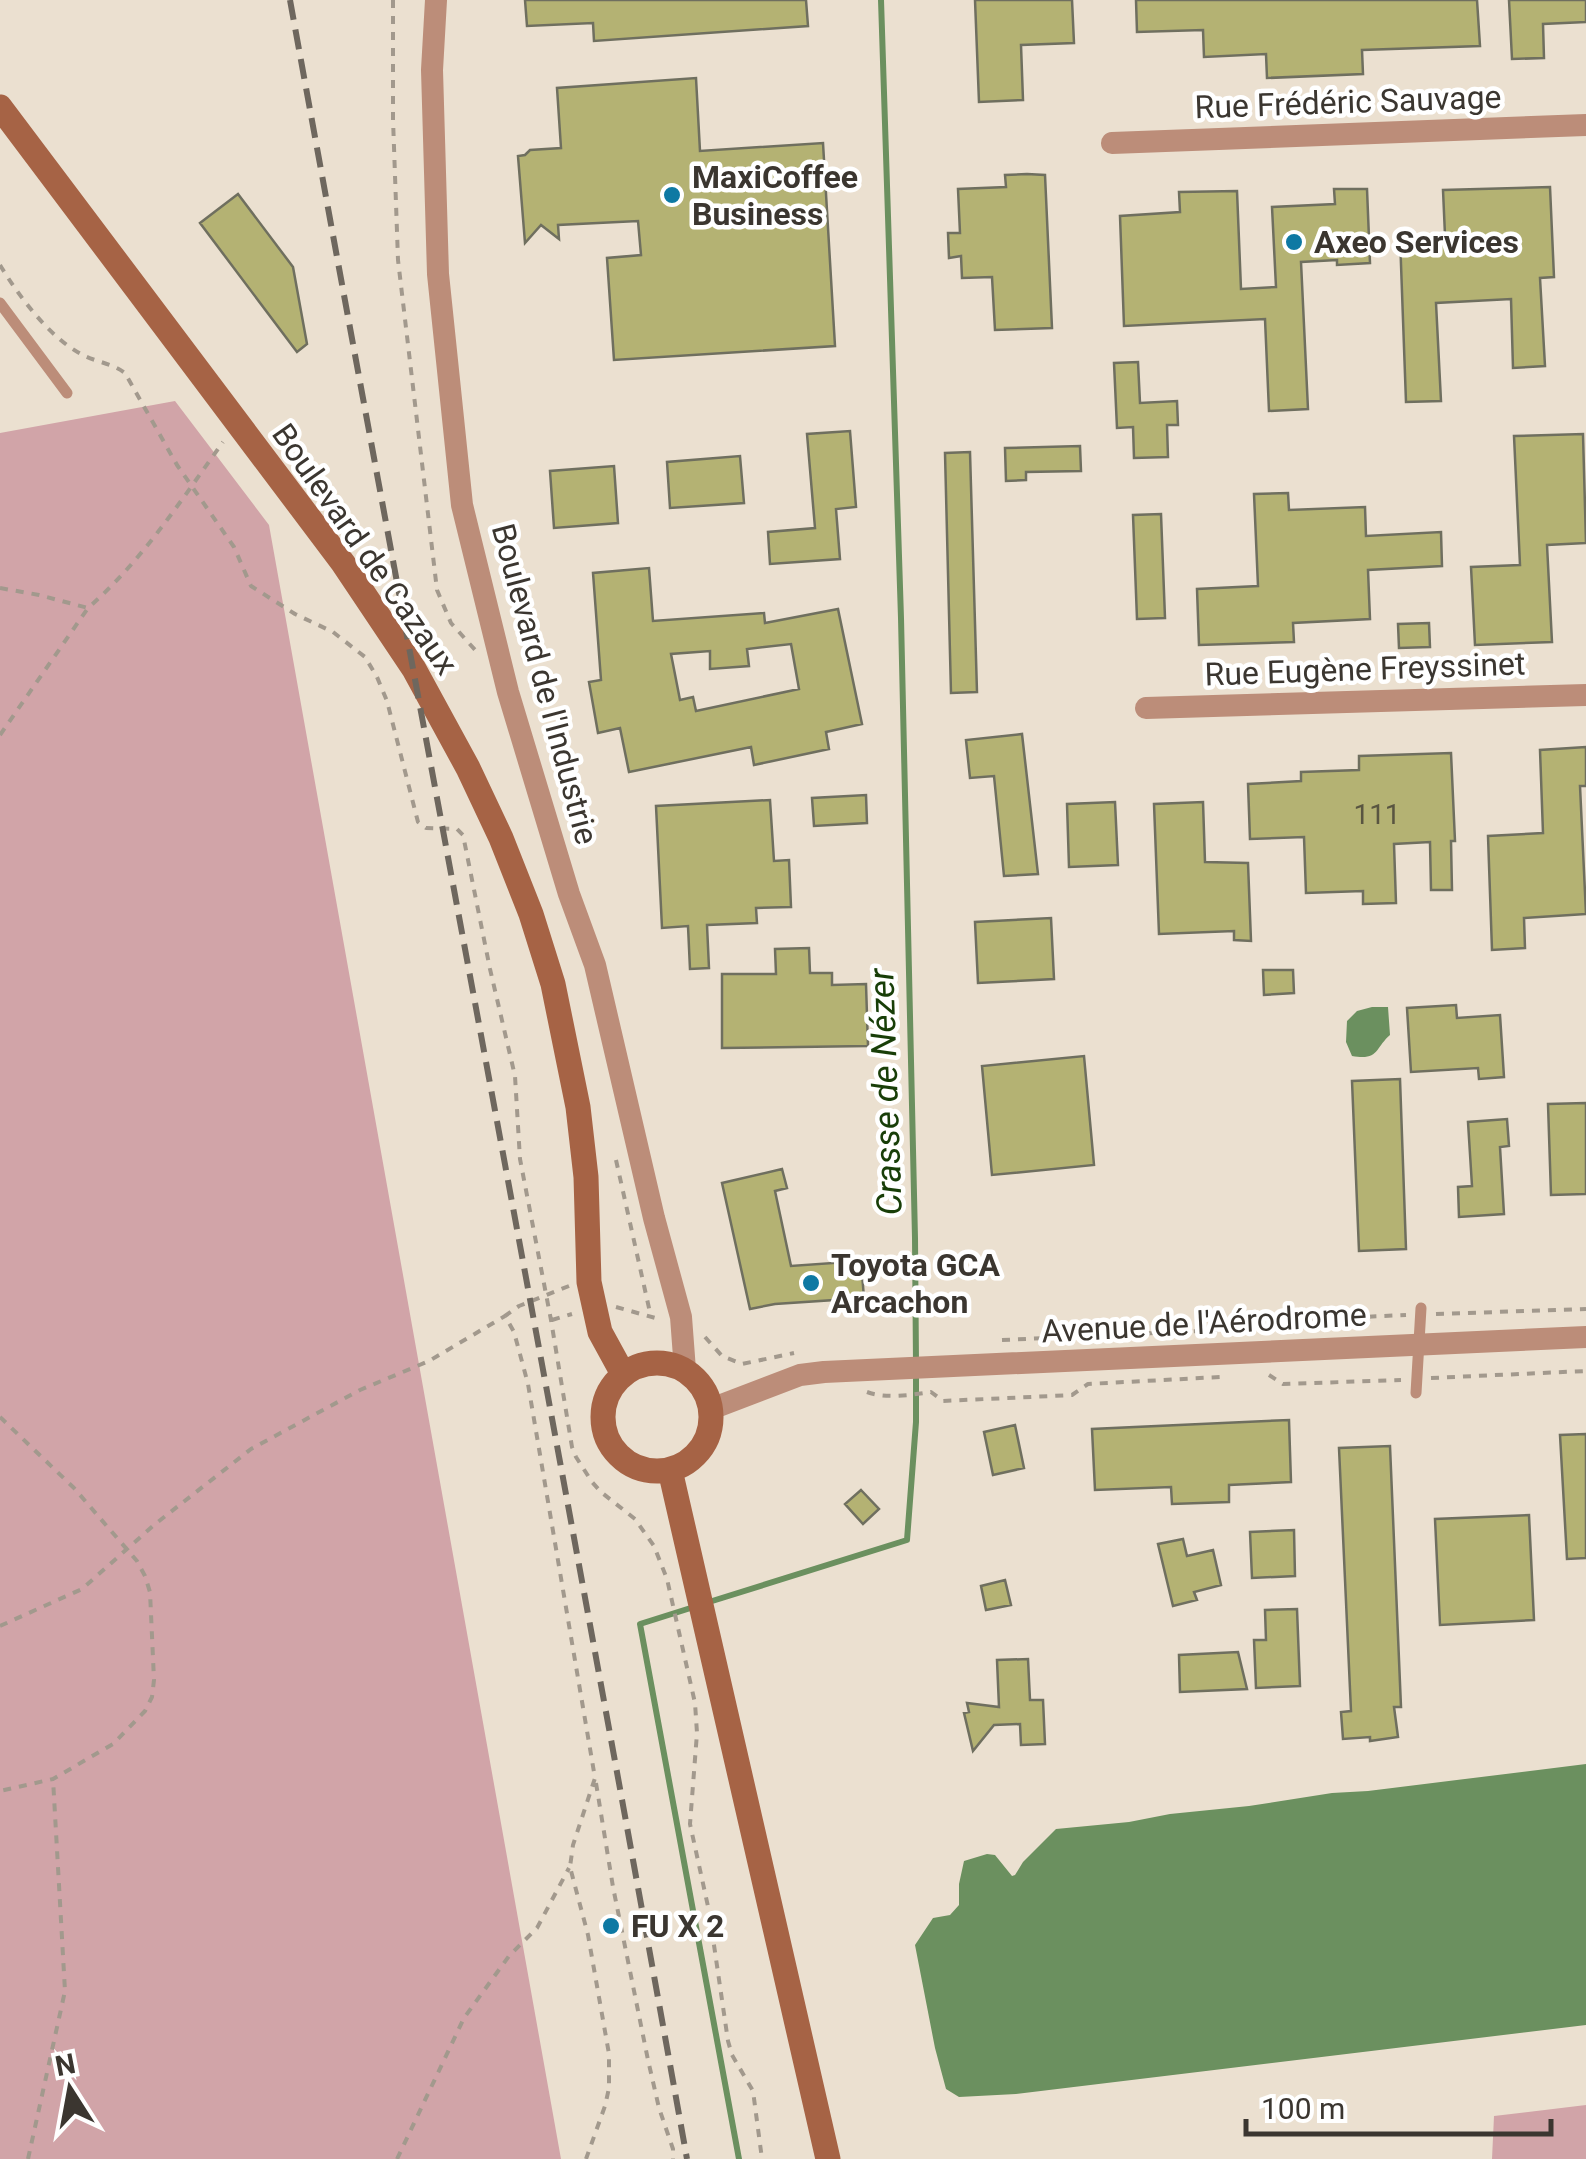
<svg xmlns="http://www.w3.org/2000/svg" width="1586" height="2159" viewBox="0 0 1586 2159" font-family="Roboto,sans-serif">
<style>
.green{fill:#d1a4a8}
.water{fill:#6b905f}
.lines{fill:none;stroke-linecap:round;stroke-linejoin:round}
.stream{stroke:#6b905f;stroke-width:6}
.building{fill:#b4b273;stroke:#6f6f5f;stroke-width:2.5;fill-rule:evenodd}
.path{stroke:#a2998d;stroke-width:4;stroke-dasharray:8 8;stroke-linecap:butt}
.lane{stroke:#bc8d79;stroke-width:11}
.street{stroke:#bc8d79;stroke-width:22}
.secondary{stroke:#a66345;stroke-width:25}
.rail{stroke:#6e675e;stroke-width:6;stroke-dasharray:20 10;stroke-linecap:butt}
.poi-dot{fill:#0e79a3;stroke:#fff;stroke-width:4}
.labels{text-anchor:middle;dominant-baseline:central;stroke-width:9;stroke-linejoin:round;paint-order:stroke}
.number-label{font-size:28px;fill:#595541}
.street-label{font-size:32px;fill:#3b3630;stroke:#fff}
.poi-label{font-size:32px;font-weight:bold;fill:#3b3630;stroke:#fff;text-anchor:start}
.water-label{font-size:35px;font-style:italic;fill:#183e08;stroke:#fff}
</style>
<rect width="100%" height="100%" fill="#ebe0d0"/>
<!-- green -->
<path class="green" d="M175,401L269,525L561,2159H0V433Z
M1586,2105V2159H1492L1494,2116Z"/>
<!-- water -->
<path class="water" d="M1372,1007H1388L1390,1035C1375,1048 1379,1061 1352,1056L1346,1042L1347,1021L1357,1011Z
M1586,1764V2025L1016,2094L959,2097L946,2089L935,2048L915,1945L933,1918L950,1915L959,1905V1884L964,1861L987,1854L995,1855L1012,1876L1015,1875L1023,1862L1056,1829L1129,1822L1170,1814L1249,1806L1332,1793L1368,1791Z"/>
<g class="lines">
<!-- stream -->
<path class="stream" d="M881,0L901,618L915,1238L916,1363
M709,1602L907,1540L916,1422V1375
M697,1606L640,1624L739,2159"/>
</g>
<!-- building -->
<path class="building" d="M525,0H806L808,26L594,41L593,23L527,26Z
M975,0H1072L1074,43L1021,45L1023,100L979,102Z
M1136,0H1477L1480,46L1362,50L1363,74L1267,78L1266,54L1204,57L1203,30L1137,32Z
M1509,0H1586V22L1543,24L1544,58L1512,59Z
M696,78L700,151L823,143L835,346L614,360L607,258L641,255L638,221L558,225L559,239L541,225L525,243L518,156L525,155L530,150L561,148L557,88Z
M1027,174L1045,175L1052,328L995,330L992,277L962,278L961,256L949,258L948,233H960L958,189L1006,187L1005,175Z
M1550,187L1554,277L1540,278L1545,366L1513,368L1511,299L1436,303L1441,401L1406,402L1400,237L1445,235L1443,190Z
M1334,189H1367L1370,263L1337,265V260L1301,262L1308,409L1269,411L1265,319L1124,326L1120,216L1180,212L1179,192L1237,191L1241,289L1276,287L1272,207L1335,204Z
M238,194L293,267L307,344L297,352L200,223Z
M1138,362L1140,403L1177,401L1178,425H1167L1168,457L1134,458L1133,427L1117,428L1114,363Z
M850,431L856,507L836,509L840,559L770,564L768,532L815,528L807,434Z
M1583,434L1586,543L1547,545L1552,642L1475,645L1471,567L1520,565L1514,436Z
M1080,446L1081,471L1026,472V480L1006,481L1005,448Z
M970,452L977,692L951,693L945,453Z
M740,456L744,503L670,508L667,462Z
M614,466L618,523L554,528L550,471Z
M1288,493L1289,510L1365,507L1366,536L1441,532L1442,566L1368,570L1370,619L1293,623L1294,642L1199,645L1197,589L1258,586L1254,494Z
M1161,514L1165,618L1137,619L1133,515Z
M649,568L653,621L764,613L765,623L838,609L862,724L826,732L829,749L754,765L751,747L629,772L620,728L598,733L589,682L601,680L593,573ZM791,644L799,689L696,711L693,697L680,700L671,654L710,651V669L749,666L747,649Z
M1429,623L1430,647L1399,648L1398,624Z
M1022,734L1038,874L1004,876L994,776L970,778L966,740Z
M1586,747V786H1580L1586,914L1524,918L1525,948L1492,950L1488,836L1543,833L1540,750Z
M1451,753L1455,841H1451L1452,890H1431L1430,842L1394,844L1396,903L1363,904V891L1306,893L1304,837L1250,839L1248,784L1301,781V772L1359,770V756Z
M866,795L867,823L814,826L812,798Z
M770,800L774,861L789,860L791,907L756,908L757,923L707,925L709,968L690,969L688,926L662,928L656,806Z
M1115,802L1118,865L1069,867L1067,804Z
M1203,802L1205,862L1248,863L1251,941L1234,940V931L1159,934L1154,804Z
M1051,918L1054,979L978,983L975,922Z
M809,948L810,973H832V985L866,984L868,1046L722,1048V974H776L775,949Z
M1263,970H1293L1294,993L1264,995Z
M1456,1005L1457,1018L1500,1015L1504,1077L1479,1079L1478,1068L1411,1072L1407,1008Z
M1084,1056L1094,1165L992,1175L982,1066Z
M1400,1079L1406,1249L1359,1251L1352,1081Z
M1586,1103V1194L1551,1195L1548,1104Z
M1507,1119L1509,1146L1500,1147L1504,1214L1459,1217L1458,1187L1472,1186L1468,1122Z
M782,1169L787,1188L775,1191L791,1266L861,1261L864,1298L775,1304L750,1309L722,1183Z
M1289,1420L1291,1482L1229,1485V1502L1172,1504L1171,1487L1095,1490L1092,1429Z
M1015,1425L1024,1468L993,1475L984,1432Z
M1586,1434V1558L1567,1559L1560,1435Z
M1390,1446L1401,1707H1394L1398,1737L1370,1741V1737L1343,1739L1341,1712L1351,1711L1339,1448Z
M861,1490L879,1509L863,1524L845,1504Z
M1529,1515L1534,1620L1440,1625L1435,1519Z
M1294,1530L1295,1576L1252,1578L1250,1532Z
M1183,1539L1187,1556L1213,1550L1221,1585L1194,1592L1197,1600L1173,1606L1158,1544Z
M1005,1580L1011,1605L986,1610L981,1586Z
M1297,1609L1300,1686L1256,1688L1254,1640H1266L1265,1610Z
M1238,1652L1247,1689L1180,1692L1179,1655Z
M1028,1659L1030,1700H1043L1045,1744L1021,1745L1020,1724L994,1725L973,1751L964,1713L969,1712L967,1703L999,1707L997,1660Z"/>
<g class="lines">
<!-- path -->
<path class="path" d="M393,0V119L398,260L437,590L451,623L476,651
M0,265C18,295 49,337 81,354C95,362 112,363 125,373L177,465L234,547L251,586L295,614L333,632L365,657L377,677L387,701L418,822L426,828L457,829L463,835L490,969L515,1076L520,1159L551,1320L572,1447L576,1457L592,1482L601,1492L635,1519L654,1546L667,1579L695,1703L697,1733L690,1824L709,1911L728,2041L732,2055L753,2091L762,2159
M0,588L39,595L88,608C142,561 182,499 223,442
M0,735L88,608
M616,1160L651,1317
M569,1286L519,1306L505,1316L514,1332L528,1384L595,1778L573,1845L570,1867L588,1935L609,2054V2088L605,2106L586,2159
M616,1307L659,1319
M1436,1314L1586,1309
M552,1320L572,1314
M705,1337L722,1356L742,1364L794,1353
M1002,1340L1266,1328L1291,1320L1406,1315
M1269,1375L1283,1384L1401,1380
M1431,1378L1586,1371
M867,1392C886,1399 911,1395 931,1392L943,1401L1072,1395L1088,1384L1220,1377
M0,1417L74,1488L137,1561L145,1576L150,1592L154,1680L152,1697L145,1711L113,1744L53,1779L0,1791
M0,1626L82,1589L154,1525L251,1449L360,1390L429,1361L505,1316
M596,1783L613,1887L648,2060L659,2108L673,2149V2159
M28,2159L65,1991L53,1779
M397,2159L464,2018L509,1956L537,1928L569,1868"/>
<!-- lane -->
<path class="lane" d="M0,303L67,393
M1416,1393L1421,1308"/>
<!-- street -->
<path class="street" d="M436,0L432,70L438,274L462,505L508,692L569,894L595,965L654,1218L681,1317L685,1370
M1112,143L1586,125
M1146,708L1586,695
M711,1409L800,1375L824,1372L1586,1337"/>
<!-- secondary -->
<path class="secondary" d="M0,107L343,563L414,669L468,768L501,838L531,914L553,984L578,1107L586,1177L589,1282L600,1332L623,1374
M603 1417a54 54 0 1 1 108 0a54 54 0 1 1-108 0Z
M670,1470L828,2159"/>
<!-- rail -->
<path class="rail" d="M290,0C421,720 558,1439 687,2159"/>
</g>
<!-- markers -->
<g class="poi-dot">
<circle cx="672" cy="195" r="10"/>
<circle cx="1294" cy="242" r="10"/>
<circle cx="811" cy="1283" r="10"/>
<circle cx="611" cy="1926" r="10"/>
</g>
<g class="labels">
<!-- number labels -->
<g class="number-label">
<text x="1377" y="814">111</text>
</g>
<!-- street labels -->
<g class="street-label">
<text transform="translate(1348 102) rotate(-2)">Rue Frédéric Sauvage</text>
<text transform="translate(365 549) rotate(55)">Boulevard de Cazaux</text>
<text transform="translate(1365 669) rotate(-2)">Rue Eugène Freyssinet</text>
<text transform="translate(545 684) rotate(75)">Boulevard de l'Industrie</text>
<text transform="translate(1204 1323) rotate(-3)">Avenue de l'Aérodrome</text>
</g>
<!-- poi labels -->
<g class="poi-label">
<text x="692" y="177">MaxiCoffee<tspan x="692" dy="37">Business</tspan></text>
<text x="1314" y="242">Axeo Services</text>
<text x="831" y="1265">Toyota GCA<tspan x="831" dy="37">Arcachon</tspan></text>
<text x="631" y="1926">FU X 2</text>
</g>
<!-- water labels -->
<g class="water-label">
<text transform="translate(886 1092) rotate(-92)">Crasse de Nézer</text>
</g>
</g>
<!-- north arrow -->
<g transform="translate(70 2089) rotate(349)" stroke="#ffffff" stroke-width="8" paint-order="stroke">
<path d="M0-8L18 38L0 25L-18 38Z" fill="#3b3630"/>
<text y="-15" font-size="28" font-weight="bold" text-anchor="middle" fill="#3b3630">N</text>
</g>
<!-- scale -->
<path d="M1246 2119v15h305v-15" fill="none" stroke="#3b3630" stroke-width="5"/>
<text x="1261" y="2119" font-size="30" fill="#3b3630" stroke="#ffffff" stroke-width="8" paint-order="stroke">100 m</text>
</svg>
